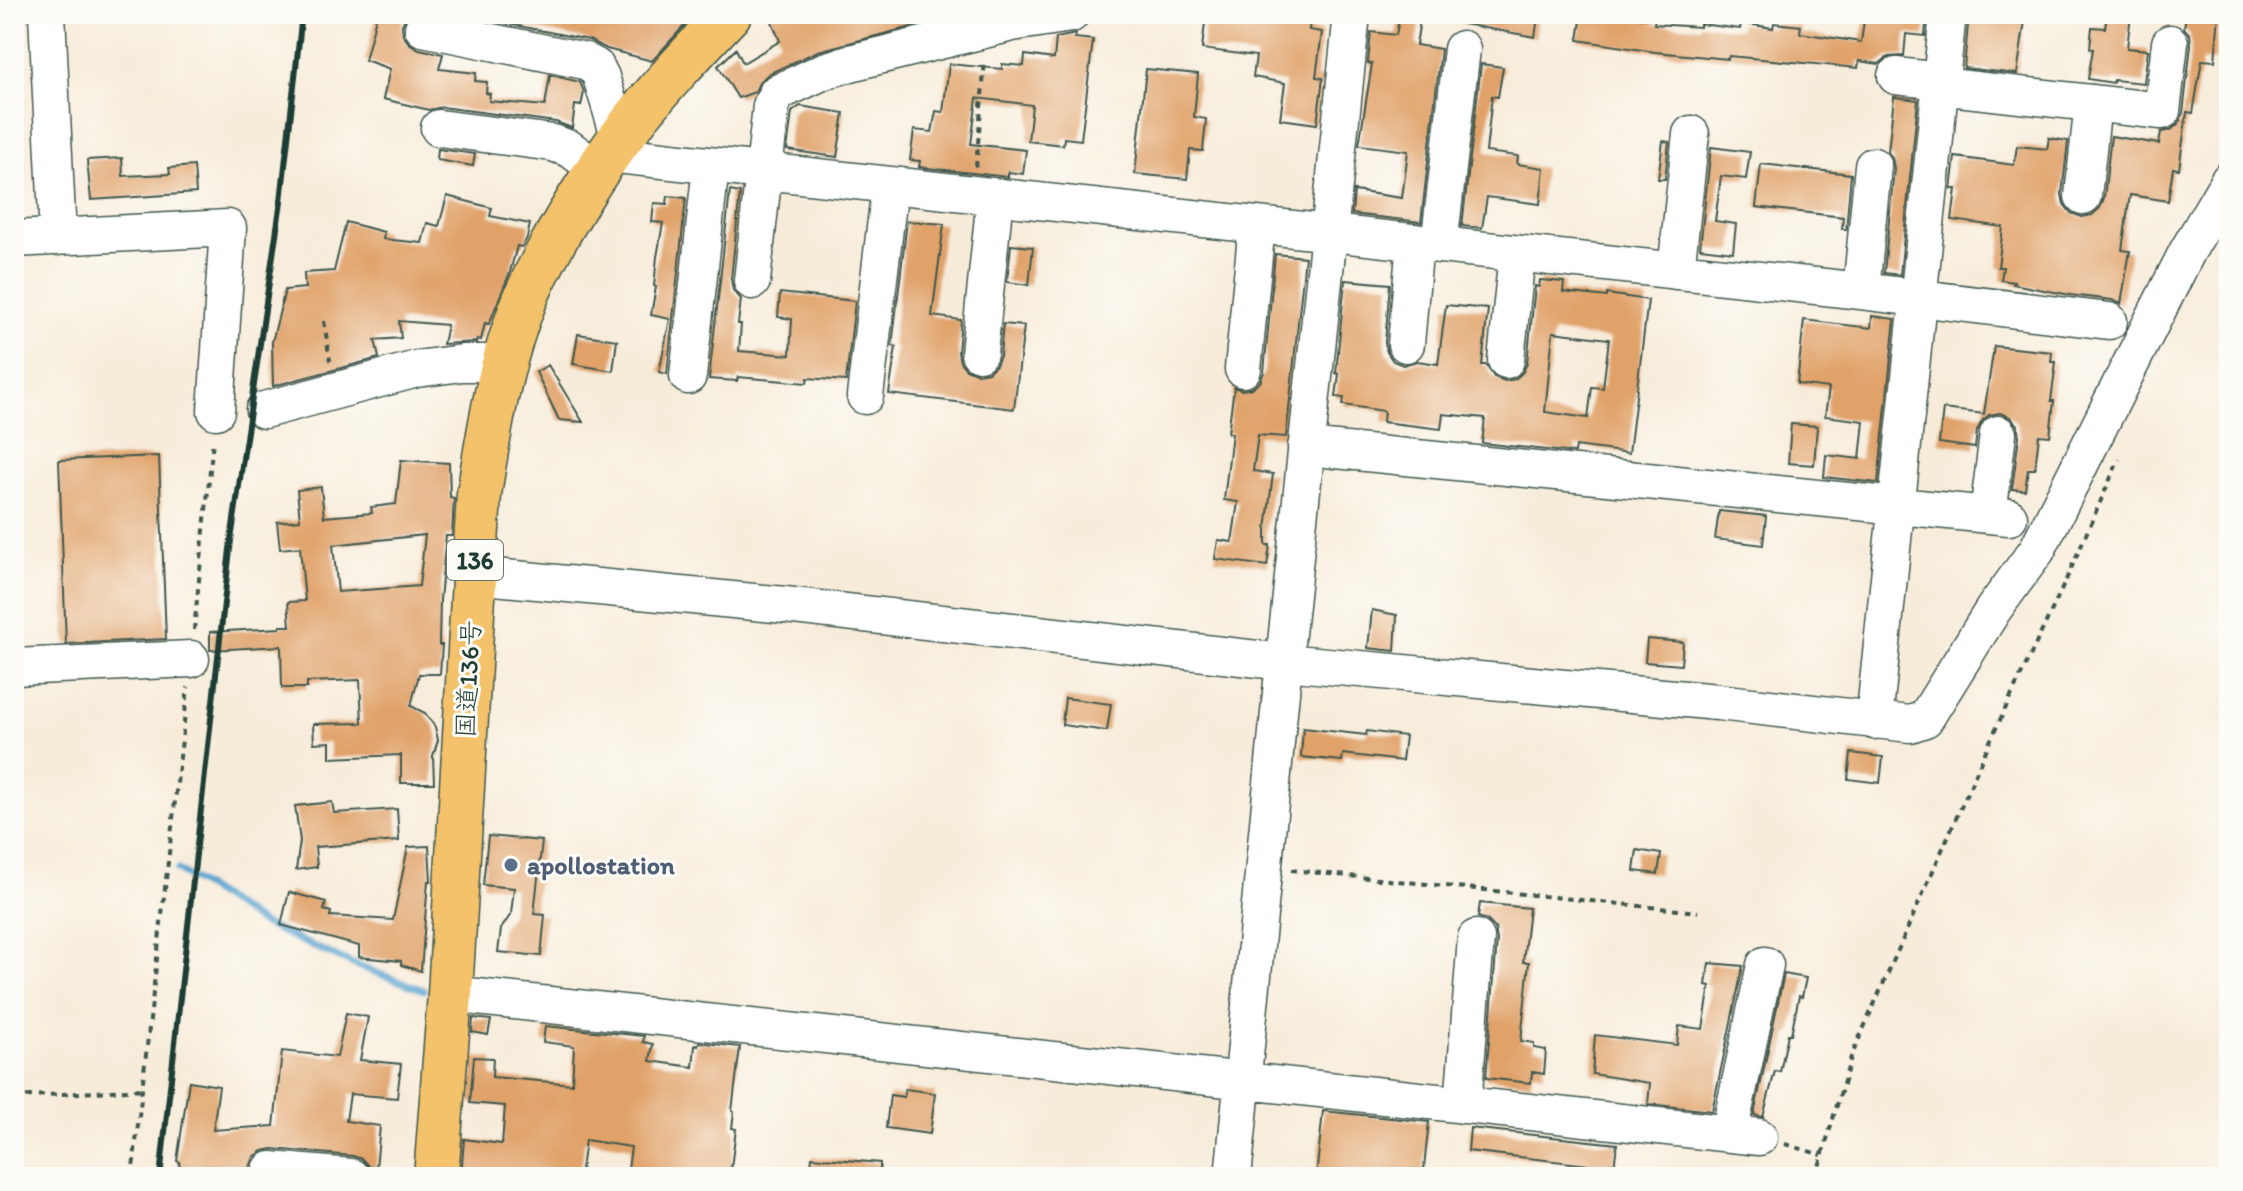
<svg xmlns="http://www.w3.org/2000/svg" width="2243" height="1191" viewBox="0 0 2243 1191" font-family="Itim,'Klee One',sans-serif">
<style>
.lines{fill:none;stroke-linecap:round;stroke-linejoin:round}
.stream{stroke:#56a1ce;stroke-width:7}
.building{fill:#e0a269;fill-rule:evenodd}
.minor-casing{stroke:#3f574d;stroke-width:39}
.highway-casing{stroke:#3f574d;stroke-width:47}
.path{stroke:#3f574d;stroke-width:4;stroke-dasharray:6 6;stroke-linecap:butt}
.minor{stroke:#fff;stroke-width:36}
.highway{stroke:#f3c26a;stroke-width:44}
.rail{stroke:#1f3d34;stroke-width:6}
.service-dot{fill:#5c6f8a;stroke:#fdfcf7;stroke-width:3}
.labels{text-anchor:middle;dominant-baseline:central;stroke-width:6;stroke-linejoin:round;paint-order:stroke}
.shield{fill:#fdfcf7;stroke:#62766e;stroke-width:2}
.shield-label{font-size:24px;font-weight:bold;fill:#1f3d34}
.street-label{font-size:26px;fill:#1f3d34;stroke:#fdfcf7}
.service-label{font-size:26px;font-weight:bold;fill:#4e5e75;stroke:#fdfcf7;text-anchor:start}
</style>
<rect width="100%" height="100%" fill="#fdfcf7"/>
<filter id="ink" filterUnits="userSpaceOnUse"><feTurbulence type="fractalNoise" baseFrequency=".0125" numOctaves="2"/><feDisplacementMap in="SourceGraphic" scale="16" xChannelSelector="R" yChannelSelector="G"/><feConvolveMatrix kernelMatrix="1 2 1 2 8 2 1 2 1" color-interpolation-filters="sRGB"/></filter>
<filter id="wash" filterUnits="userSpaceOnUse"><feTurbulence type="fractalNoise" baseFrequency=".006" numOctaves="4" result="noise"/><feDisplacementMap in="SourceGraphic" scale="32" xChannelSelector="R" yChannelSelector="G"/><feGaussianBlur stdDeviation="1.8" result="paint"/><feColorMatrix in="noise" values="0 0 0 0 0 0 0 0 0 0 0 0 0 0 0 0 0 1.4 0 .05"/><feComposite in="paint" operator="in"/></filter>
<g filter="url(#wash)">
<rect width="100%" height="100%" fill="#f7ecda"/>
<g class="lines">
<!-- stream -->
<path class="stream" d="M178,870L263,924L360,967L424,990"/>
</g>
<g id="blocks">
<!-- building -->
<path class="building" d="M377,14H407L402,25L403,35L409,43L419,49L443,54L439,69L476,73L475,81L487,82L486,93L490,94L489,101L545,106L550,75L580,82L584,92L581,106L575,105L572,128L556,122L442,107L429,110L383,99L390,69L365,60Z
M459,14H592L609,19L610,14H625L640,18L642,14H695L652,61L607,49L589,40Z
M769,14H946V18L818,51L768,74L759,83L755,92L738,98L718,66L736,49L743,63L780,41Z
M1206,14H1311L1309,30L1322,32L1316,77L1323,78L1317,124L1280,119L1285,83L1253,77L1256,56L1202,49Z
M1400,14H1421L1416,45L1441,49L1421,222L1352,214L1354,191L1402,198L1408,151L1359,145L1372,64L1368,63L1371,32L1396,35Z
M1464,14H1519L1538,17L1535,37L1463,24Z
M1582,14H1604L1655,19L1654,24L1700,27V24L1740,29L1741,23L1773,28L1774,23L1801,26L1800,33L1861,42L1865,14H1927L1925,36L1906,34L1904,56L1888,57L1879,64L1859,61L1858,68L1729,56L1728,59L1655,52L1578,40Z
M1969,14H2026L2017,74L1964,68Z
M2107,14H2131L2127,48L2148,50L2144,83L2114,80L2113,83L2088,79L2093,49L2090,48L2092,27L2105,28Z
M2186,14H2219L2215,61L2202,60L2193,113L2187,112L2179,169L2173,168L2168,201L2130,195L2122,250L2130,251L2121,304L2112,300L2070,295L2013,284L2014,282L2001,280L2003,267H1998L2003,227L1952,220L1956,189H1951L1955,157L2014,165L2017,146L2047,149L2049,138L2068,141L2062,194L2064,204L2071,213L2082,217L2092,215L2100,208L2104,198L2111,136L2159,144L2161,132L2171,130L2179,123L2183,113L2191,45L2190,35L2184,28Z
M1076,34L1075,38L1093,40L1081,140L1064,138L1063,145L1028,141L1032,105L977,98L971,144L1026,150L1023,174L1008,172V177L919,167L920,161L910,160L914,130L932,132L936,111L943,112L949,64L1002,69V64L1024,66L1025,55L1054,59L1056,38Z
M1481,64L1503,67L1498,97L1492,96L1486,152L1518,156L1517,164L1544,168L1540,204L1487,197L1482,228L1462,226Z
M1146,69L1198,74L1194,117L1206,119L1203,151L1190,150L1187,179L1135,174Z
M1894,97L1918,100L1900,275L1884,273L1894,168L1892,158L1888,152Z
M800,106L844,113L837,157L787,150L792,112Z
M1663,141L1669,142L1665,179H1658Z
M1711,147L1750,152L1746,179L1721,176L1715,221L1736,224L1733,252L1700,248Z
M438,149L475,154L473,166L437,160Z
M122,158L123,176L170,174L169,168L194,166L196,193L91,200L87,160Z
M1761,164L1851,174L1846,229H1842L1843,217L1756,207Z
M730,191L740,193L731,279L733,290L741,299L738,324H741L739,351L790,355L792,319L778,317L780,293L855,301L846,381L808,378L807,383L738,377L737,381L709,379Z
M447,196L492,208L490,216L530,224L527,238L522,247L517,246L510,272L489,324L485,323L481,340L477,339L476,342L443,344L447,325L399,321L401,338L375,340L379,358L273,386L272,342L285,290L305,288L304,273L334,271L346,222L384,232L383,239L422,243L427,223L439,226Z
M668,196L686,198L667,374L659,372L670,319L651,315L656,287L654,286L657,257L663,223L652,222L654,203L667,204Z
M907,221L944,224L932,316L961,320L958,352L960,362L966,369L978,374L988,372L996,365L1000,356L1003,324L1024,326L1014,409L889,394L896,347L892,346Z
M1011,245L1033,247L1029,285L1007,282Z
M1275,254L1305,257L1286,437L1258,435L1253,471L1273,474L1266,529V545H1270L1267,566L1215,559L1218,540L1232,542L1238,502L1224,500L1232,433H1228L1234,387L1242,390L1252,388L1260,382L1264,372Z
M1345,280L1390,284L1385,343L1387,352L1393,361L1403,365L1417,361L1438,364L1446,305L1488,309L1482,365H1486L1494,377L1505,381L1515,379L1523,372L1527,363L1535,286L1539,287L1540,280L1564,282L1563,292L1607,297V294L1648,300L1629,453L1576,446L1575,453L1482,443L1485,418L1443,414L1441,429L1383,422L1384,411L1343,405L1344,398L1336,397L1339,374L1336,373ZM1553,332L1609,339L1603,388L1592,387L1588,418L1545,412Z
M1872,316L1895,319L1878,483L1824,477L1826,455L1860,459L1864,421L1825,416L1829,388L1797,384L1804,320L1871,328Z
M578,334L617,340L613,371L573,364Z
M1994,346L2052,352L2051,362H2056L2051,401H2054L2050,436L2039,435L2035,469H2028L2025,490L2012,489L2019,436L2017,425L2010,417L2000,413L1989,415L1982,421L1977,431L1975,448L1939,443L1943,409L1984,414Z
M548,365L583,422L559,420L536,372Z
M1791,424L1817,426L1814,465L1788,463Z
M159,456L166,639L66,644L59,460Z
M401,460L449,463L450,497L454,498L452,536H446L440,600L439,645H442L440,674H419L411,706L425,713L435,727L438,740L433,756L434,783H401V755L330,758V742L314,743L313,724L362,723L360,680L307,682V688H282L281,646L210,650V632L280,628V626H290L288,602L305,601L300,547L280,549L277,522L300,520L297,490L321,487L324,517L372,513L371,507L396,504ZM425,535L419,586L338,592L333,545Z
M1719,511L1766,516L1763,545L1715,539Z
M1372,610L1397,615L1395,651L1368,648Z
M1647,639L1683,642L1681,665L1645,662Z
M1065,698L1111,704L1107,731L1062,725Z
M1303,728L1366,735L1367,731L1405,736L1402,761L1343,754L1342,761L1301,757Z
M1851,753L1883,757L1880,783L1848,779Z
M332,802L334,813L397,809L399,841L315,847L317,867L296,870L300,841L295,806Z
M488,836L542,841L534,914L545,915L541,956L498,952L501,929L511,914L514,888L483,885Z
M429,846L431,881H428L421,971L401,965V961L359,957V946L281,925L289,892L326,902L324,910L331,912L330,916L393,920L408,847Z
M1637,850L1661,854L1658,874L1634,871Z
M1480,903L1529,908L1523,962H1529L1521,1041L1534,1043V1048L1546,1050L1544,1074L1532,1072L1531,1083L1486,1078L1497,940L1495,928L1487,920L1478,917Z
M1709,963L1743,966L1712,1111L1648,1104L1650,1083L1592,1074L1595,1035L1677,1045L1679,1026L1703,1029L1710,986L1706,985Z
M1784,974L1806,978L1802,997L1799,996L1791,1034H1788L1780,1072L1775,1071L1763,1117L1754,1115Z
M346,1013L368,1017L360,1060L401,1064L397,1098L350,1094L346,1121L380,1126L376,1168L369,1167L362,1159L353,1156L273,1149L263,1151L254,1157L250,1167L252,1177H177L180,1162L177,1161L189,1081L219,1086L213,1130L274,1126L282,1051L337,1057Z
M473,1018L491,1020L488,1035L472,1032Z
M545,1026L644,1036L643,1042L653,1044L650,1061L693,1067L695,1045L698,1046L699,1042L740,1047L732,1111L734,1112L732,1128L736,1129L730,1176L627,1177L631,1147L585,1140L580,1177H461L464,1139L502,1144L505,1106L470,1103L474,1057L493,1058L492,1077L572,1084L574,1046L543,1042Z
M905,1089L935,1093L930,1134L886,1128L890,1095L904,1097Z
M1323,1111L1429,1122L1423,1177H1316Z
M1470,1128L1617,1144L1614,1168L1468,1151Z
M812,1157L880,1163V1177H810Z"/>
</g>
</g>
<g filter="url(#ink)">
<use href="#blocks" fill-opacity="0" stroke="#3f574d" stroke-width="2"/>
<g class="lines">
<defs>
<path id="minor" d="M47,14L58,237
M423,28L585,61L596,67L601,77L620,139
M1896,76L1941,81
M1940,86L2162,111L2170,43
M439,128L553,143L570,149L599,170
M608,154L1861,291L2109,321
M2083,196L2093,103
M14,239L228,228L216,411
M1439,245L1462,49
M1676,271L1691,134
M752,281L771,106L777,93L824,71L854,62L1012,23L1071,14
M1861,291L1873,166
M1406,344L1415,242
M979,353L995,197
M1506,360L1517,254
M1243,369L1257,225
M688,376L711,166
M865,396L890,186
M264,410L417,369L462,363H505
M1306,447L2009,517
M1988,515L1998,434
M474,575L785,605L1284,662L1718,702L1910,724L1925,719L1993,610L2037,550L2187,252L2229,180
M14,667L191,659
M1874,721L1948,14
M450,994L1759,1137
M1463,1105L1476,938
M1729,1134L1765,965
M271,1170L351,1177
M1233,1177L1284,662L1352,14"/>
<path id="highway" d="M436,1177L450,994L479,494C490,423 503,343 535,277C559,229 595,170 628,128C659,88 694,51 729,14"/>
</defs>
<!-- minor casing -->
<use href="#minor" class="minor-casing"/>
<!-- highway casing -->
<use href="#highway" class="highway-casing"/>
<!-- path -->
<path class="path" d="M976,167L985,60
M324,321L330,361
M194,630L213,440
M1291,870L1698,912
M14,1097L143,1089
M1785,1144L1822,1155
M132,1177L188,687
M1816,1177L1851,1057L1991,739L2066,580L2119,459"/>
<!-- minor -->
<use href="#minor" class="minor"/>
<!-- highway -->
<use href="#highway" class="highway"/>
<!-- rail -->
<path class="rail" d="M160,1177L231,540L281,201L302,14"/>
</g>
</g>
<!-- markers -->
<circle class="service-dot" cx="511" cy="865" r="8"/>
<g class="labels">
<!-- shield labels -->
<rect class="shield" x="447" y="540" width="56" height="40" rx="6"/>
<g class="shield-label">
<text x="475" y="560">136</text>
</g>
<!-- street labels -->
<g class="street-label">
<text transform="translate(468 679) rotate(-87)">国道136号</text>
</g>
<!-- service labels -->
<g class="service-label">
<text x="527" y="865">apollostation</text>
</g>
</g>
<!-- margin -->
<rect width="2243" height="1191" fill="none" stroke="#fdfcf7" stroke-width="48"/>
</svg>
